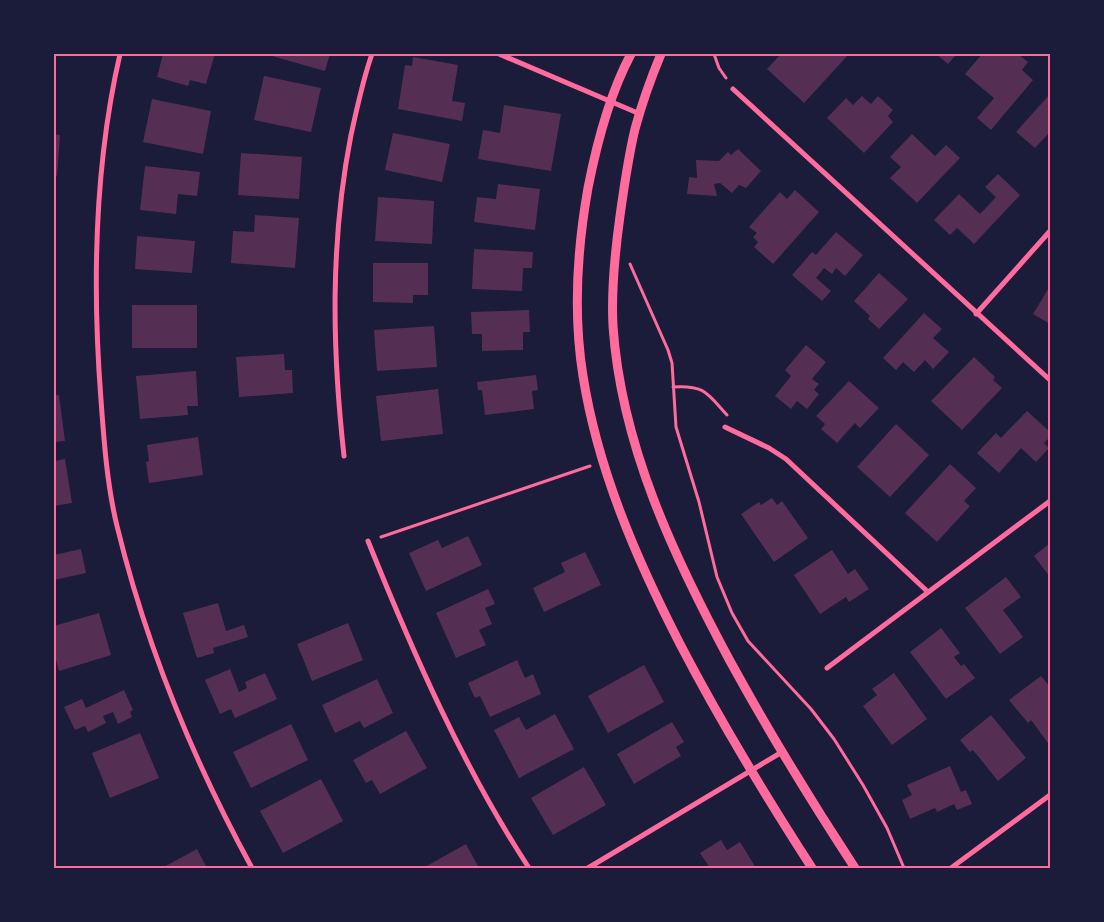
<svg xmlns="http://www.w3.org/2000/svg" width="1104" height="922" viewBox="0 0 1104 922" font-family="'IBM Plex Sans',sans-serif">
<style>
.building{fill:#542f53}
.lines{fill:none;stroke-linecap:round;stroke-linejoin:round}
.path{stroke:#ff6b9d;stroke-width:3}
.minor{stroke:#ff6b9d;stroke-width:5}
.tertiary{stroke:#ff6b9d;stroke-width:9}
.neatline{fill:none;stroke:#ff6b9d;stroke-width:2}
</style>
<rect width="100%" height="100%" fill="#1b1b3a"/>
<!-- building -->
<path class="building" d="M163,54H215L206,84L190,80L188,86L157,77Z
M272,54H330L325,71L272,56Z
M781,54H849L804,103L767,69Z
M936,54H957L948,64Z
M982,54H1018L1028,62L1022,70L1033,80L991,130L977,118L994,98L965,74Z
M413,57L458,65L452,101L465,103L462,121L398,109L405,65L412,66Z
M264,76L321,88L311,132L254,120Z
M1050,94V136L1048,134L1035,148L1016,132Z
M862,96L871,104L878,96L893,110L888,116L893,122L864,153L827,118L846,98L853,105Z
M152,99L211,111L203,154L143,142Z
M504,105L561,114L551,171L478,159L483,130L500,133Z
M393,133L450,144L442,182L385,170Z
M54,134L60,135L57,176L54,175Z
M912,134L935,156L946,145L960,158L917,203L890,178L901,167L890,157Z
M738,149L761,171L746,188L739,185L732,193L720,183L714,184L717,196L687,194L689,177L697,178L696,160L719,161L728,152L731,155Z
M241,153L302,157L299,199L238,195Z
M145,166L200,172L197,196L178,194L176,214L140,210Z
M998,174L1020,195L974,244L957,228L950,235L934,220L959,194L980,214L996,197L985,187Z
M498,184L540,189L535,230L474,222L477,197L496,199Z
M795,190L819,212L773,264L754,247L758,242L753,237L757,233L749,227L780,192L787,199Z
M378,197L434,201L432,244L375,241Z
M255,215L299,218L295,268L231,263L233,231L254,232Z
M836,232L863,255L845,276L836,268L832,274L824,268L816,278L831,291L822,301L792,275L812,252L816,255Z
M137,236L195,241L192,273L135,269Z
M474,249L533,252L532,268H523L522,291L472,289Z
M373,263H428V295H413V303L373,302Z
M54,264H56V308H54Z
M879,273L908,299L879,329L868,319L870,316L854,301Z
M1050,286V324L1033,314Z
M132,305H197V348H132Z
M529,310L530,332H523V350L482,351V334H472L471,312Z
M924,313L942,329L933,338L949,352L933,369L925,360L914,372L903,362L896,370L883,358Z
M434,326L437,367L377,371L374,330Z
M806,345L826,362L812,379L819,384L814,390L819,394L807,409L797,401L791,409L775,396L791,376L785,370Z
M284,354L285,370H292L293,393L239,397L236,357Z
M974,357L995,377L993,380L1002,388L962,430L931,401Z
M196,371L198,406H187L188,415L140,419L136,376Z
M536,375L538,390L532,391L534,409L485,415L482,390H478L477,382Z
M849,381L879,408L860,428L855,423L837,443L821,429L825,424L816,416Z
M438,389L443,434L381,441L376,396Z
M54,395H59L65,441L54,442Z
M1027,411L1050,432V437L1044,443L1049,448L1036,462L1021,448L999,473L977,453L996,433L1001,438Z
M896,424L929,455L890,497L857,467Z
M198,437L203,475L149,483L146,462L149,461L147,445Z
M65,459L72,503L54,506V461Z
M950,464L976,488L964,501L970,506L937,542L905,513Z
M772,498L777,505L782,501L808,538L774,562L741,514L759,502L761,505Z
M468,536L482,565L426,591L409,553L438,540L442,548Z
M1050,543V577L1034,556Z
M81,549L86,573L54,580V555Z
M832,550L848,574L855,569L869,589L849,602L846,597L820,614L794,575Z
M585,552L601,585L544,612L533,588L565,572L561,563Z
M1006,577L1021,597L1003,610L1023,637L1000,654L965,608Z
M488,589L495,604L485,608L492,624L479,630L486,645L456,658L436,613Z
M218,603L226,631L244,625L248,637L213,648L214,653L197,658L183,613Z
M99,613L111,655L59,671L54,652V626Z
M348,623L363,660L312,681L297,644Z
M941,628L960,653L954,657L961,666L964,664L975,678L946,699L910,652Z
M517,660L525,678L533,674L541,694L490,717L480,696L475,698L468,683Z
M644,665L664,702L608,733L588,696Z
M230,669L239,692L247,688L245,682L265,673L277,699L235,718L231,709L220,714L205,680Z
M894,673L927,719L892,745L863,706L877,695L872,689Z
M1041,676L1050,687V741L1048,743L1031,720L1028,723L1009,700Z
M377,679L393,713L364,728L360,721L335,733L322,705Z
M124,690L133,710L130,712L132,717L118,724L113,712L103,716L106,723L88,732L85,726L75,730L64,707L82,699L86,708Z
M555,714L574,749L519,778L494,730L519,717L526,730Z
M991,715L1026,758L998,781L973,750L970,752L960,740Z
M672,722L684,742L676,747L681,756L634,784L617,754Z
M291,724L308,760L251,788L233,752Z
M406,731L427,768L380,794L372,780L366,783L353,760Z
M140,733L159,778L110,798L92,753Z
M950,766L961,792L966,790L972,804L957,810L954,804L937,812L935,808L910,819L902,800L912,795L907,785Z
M584,767L606,805L553,835L531,798Z
M321,779L343,821L283,853L260,811Z
M721,840L727,850L740,842L756,868H710L700,853Z
M466,844L479,868H423Z
M197,849L207,868H162Z"/>
<g class="lines">
<!-- path -->
<path class="path" d="M714,54L719,68L726,78
M630,264L668,350L672,363L676,427L699,502L717,577L732,613L748,641L811,709L834,739L863,785L887,828L904,868
M673,387C705,385 707,393 727,415
M381,537L590,466"/>
<!-- minor -->
<path class="minor" d="M120,54C94,167 92,284 101,400C104,441 107,485 117,526C146,645 193,760 252,868
M499,54L640,114
M733,89L1050,380
M976,314L1050,231
M725,427L769,448L786,459L928,592
M344,456C332,348 330,242 351,135C357,108 363,79 372,54
M368,541C413,653 463,767 529,868
M827,668L1050,501
M588,868L782,752
M951,868L1050,795"/>
<!-- tertiary -->
<path class="tertiary" d="M631,54C609,95 597,142 588,188C577,250 573,314 583,376C598,471 637,560 680,644C720,721 765,795 812,868
M661,54C651,78 642,103 635,129C628,158 624,187 620,216C615,252 611,289 613,326C621,445 674,557 730,661C769,732 811,801 855,868"/>
</g>
<!-- border -->
<rect width="1104" height="922" fill="none" stroke="#1b1b3a" stroke-width="110"/>
<rect x="55" y="55" width="994" height="812" class="neatline"/>
</svg>
